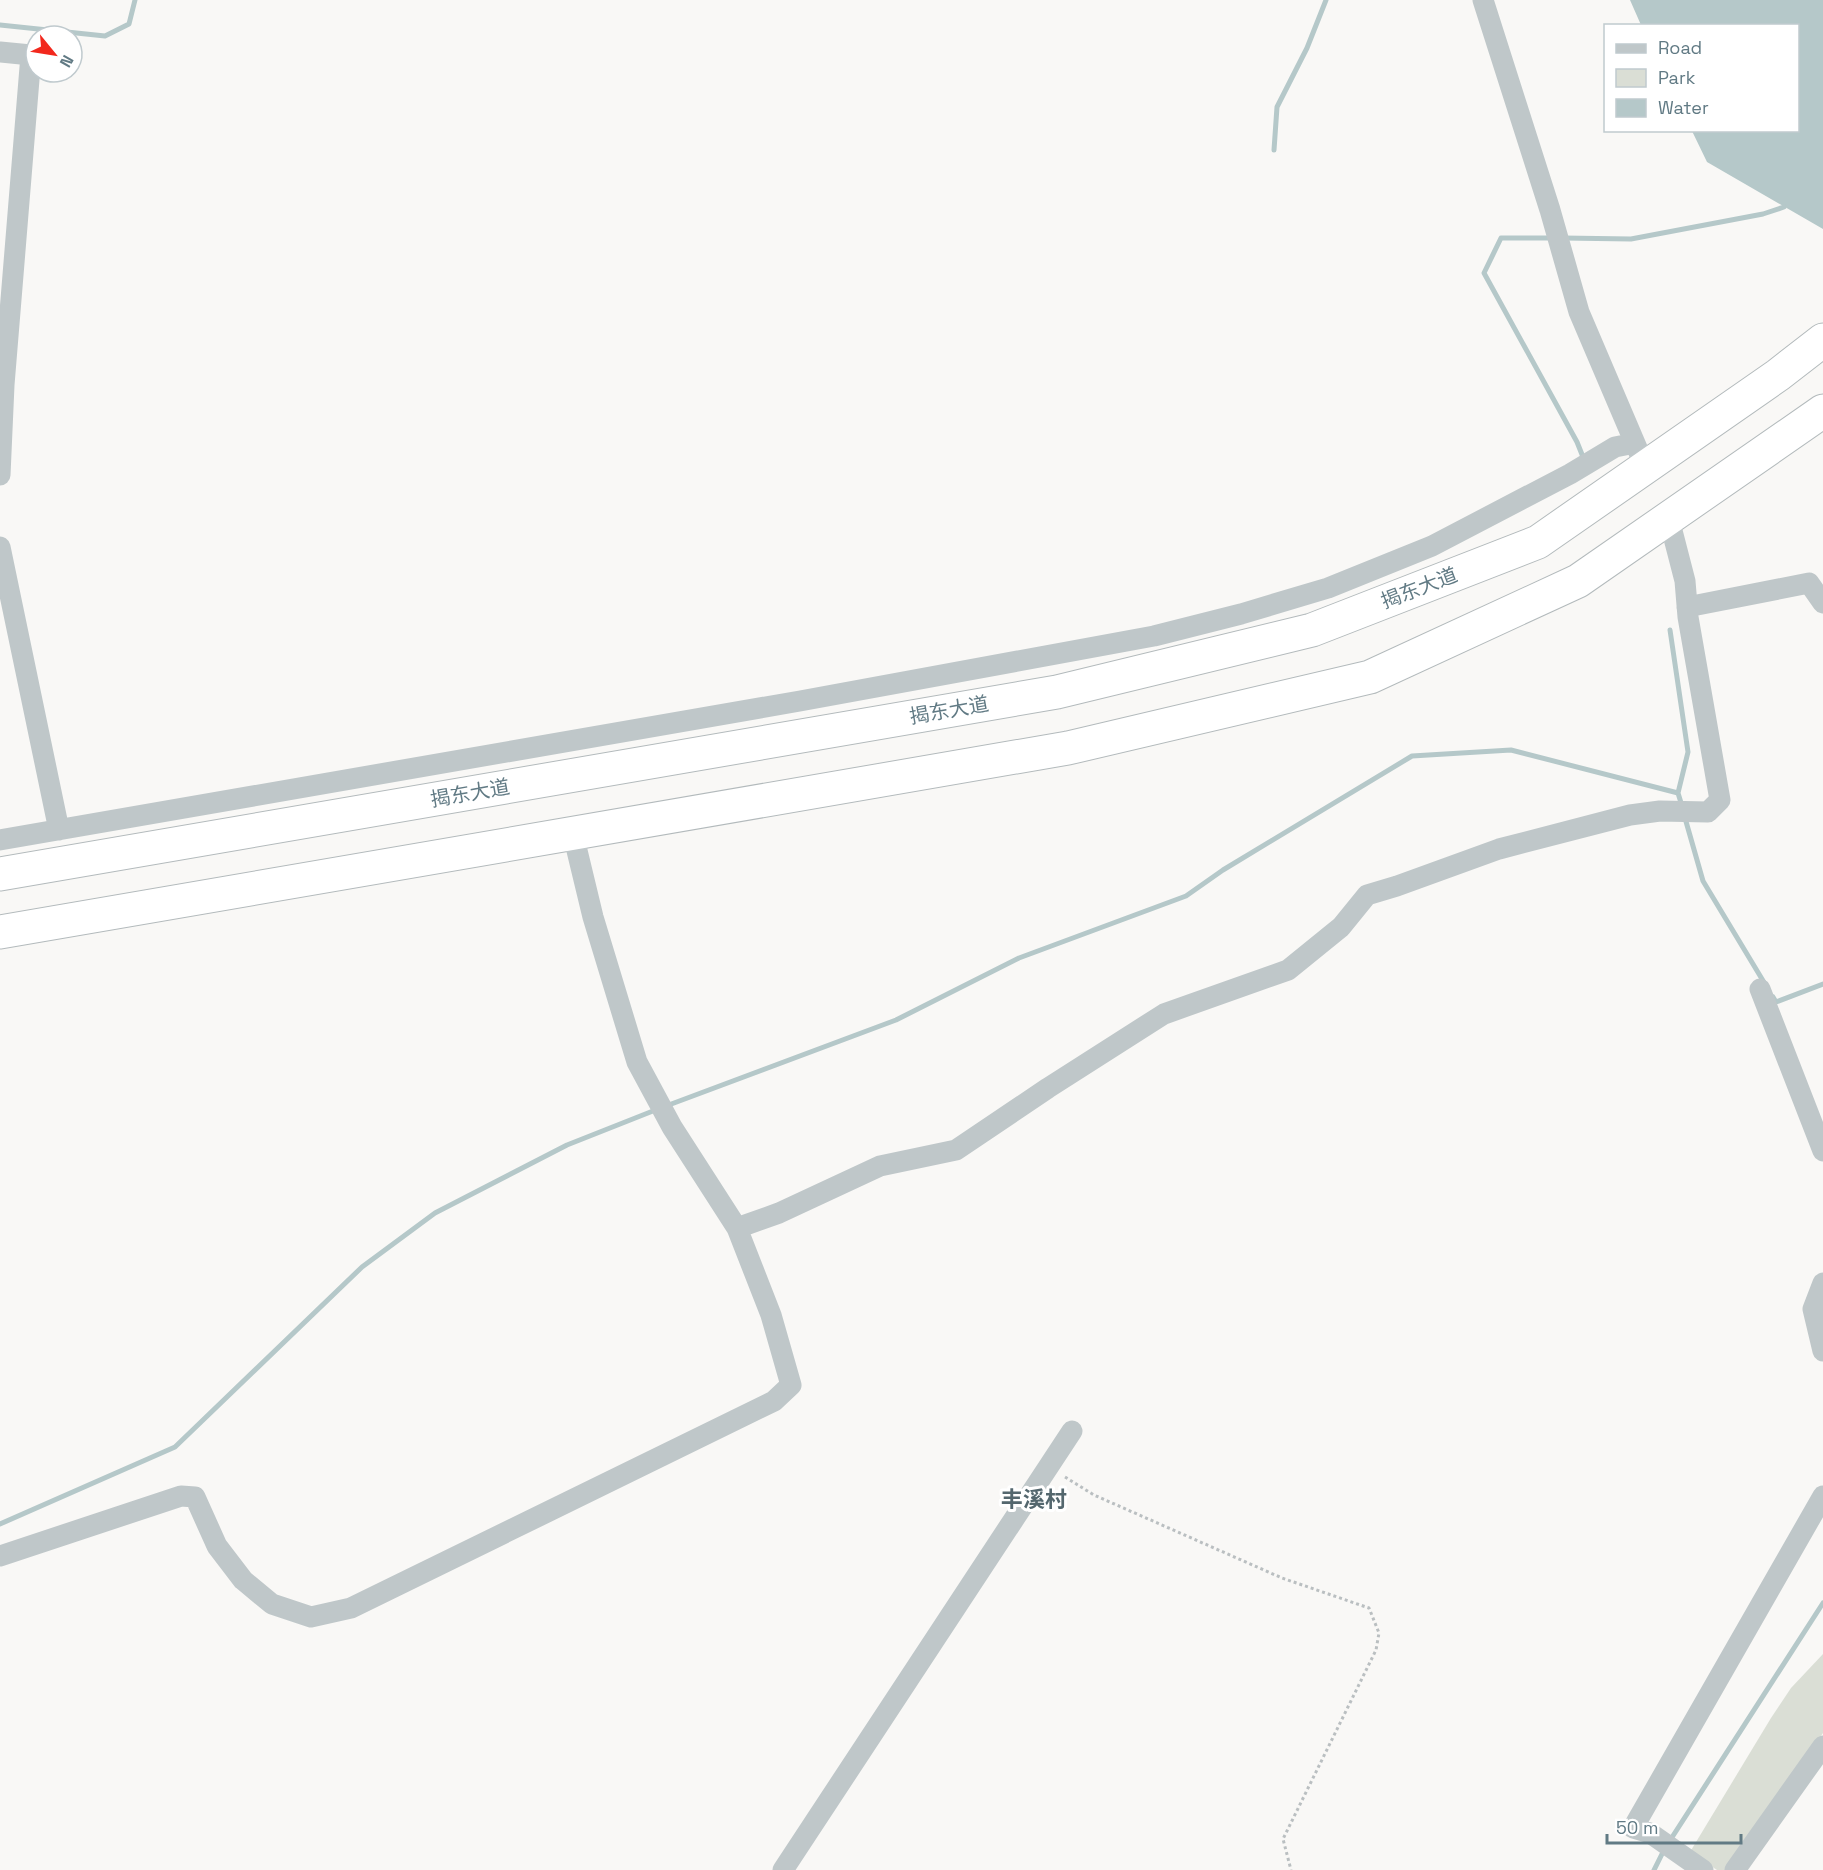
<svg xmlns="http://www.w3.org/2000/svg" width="1823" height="1870" viewBox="0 0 1823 1870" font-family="'Space Grotesk','Noto Sans SC',sans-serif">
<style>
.green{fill:#daded5}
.water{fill:#b5c8c9}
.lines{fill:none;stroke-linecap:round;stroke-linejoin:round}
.stream{stroke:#b5c8c9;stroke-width:5}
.trunk-casing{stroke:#b3babc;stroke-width:35}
.path{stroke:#babfc1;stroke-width:3;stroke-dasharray:3 3;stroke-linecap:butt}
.minor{stroke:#bfc7c9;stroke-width:21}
.trunk{stroke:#fff;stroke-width:33}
.labels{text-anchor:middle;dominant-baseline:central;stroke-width:6;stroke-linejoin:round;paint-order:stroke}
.street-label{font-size:20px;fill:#617a84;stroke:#fff}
.quarter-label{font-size:22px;font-weight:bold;fill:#54676e;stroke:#fff}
</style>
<rect width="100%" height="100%" fill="#f9f8f6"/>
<!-- green -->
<path class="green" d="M1823,1654V1733L1728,1870H1717L1690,1852L1771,1718L1791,1688Z"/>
<!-- water -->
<path class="water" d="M1630,0H1823V229L1707,162L1692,131L1798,130V26L1641,25Z"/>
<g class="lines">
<!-- stream -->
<path class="stream" d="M0,25L105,36L129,24L135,0
M1274,150L1277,107L1307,48L1326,0
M1554,238H1501L1484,273L1577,442L1583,457
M1563,238L1631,239L1763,214L1784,207
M1670,630L1688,752L1678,793
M1685,818L1703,881L1765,984
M1773,997L1776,1002L1823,984
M666,1106L896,1020L1019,958L1186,896L1223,870L1412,756L1511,750L1678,793L1682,806
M0,1524L175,1447L362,1267L435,1213L567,1145L658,1109
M1669,1842L1823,1603
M1654,1870L1664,1850"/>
<defs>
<path id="trunk" d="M0,874L1057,692L1312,630L1538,542L1778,375L1823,340
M0,932L1068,748L1370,677L1578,581L1823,411"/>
</defs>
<!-- trunk casing -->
<use href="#trunk" class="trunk-casing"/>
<!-- path -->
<path class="path" d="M1065,1477L1094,1495L1282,1578L1369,1608L1379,1633L1376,1650L1283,1839L1291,1870"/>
<!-- minor -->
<path class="minor" d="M1483,0L1550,210L1579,312L1640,455
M0,52L31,55L4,385L0,475
M0,547L59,830
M1687,607L1809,583L1823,603
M573,834L593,917L637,1062L672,1127L737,1228L779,1213L880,1166L956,1150L1048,1088L1164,1014L1288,970L1341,927L1367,895L1397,886L1499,849L1630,815L1660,811L1708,812L1720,800L1688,617L1685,581L1669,519
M0,840L800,701L1154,636L1241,614L1328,588L1432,546L1570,474L1615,447L1635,443
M1760,989L1823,1151
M1823,1283L1813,1309L1823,1351
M0,1556L181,1496L195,1497L217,1546L243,1580L272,1604L311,1617L351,1608L774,1401L791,1385L771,1315L737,1228
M783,1870L1072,1431
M1703,1870L1650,1833L1633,1828L1823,1496
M1735,1870L1823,1746"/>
<!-- trunk -->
<use href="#trunk" class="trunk"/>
</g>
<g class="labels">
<!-- street labels -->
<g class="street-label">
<text transform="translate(1419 588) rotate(-21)">揭东大道</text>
<text transform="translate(949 710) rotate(-10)">揭东大道</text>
<text transform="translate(470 793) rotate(-10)">揭东大道</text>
</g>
<!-- quarter labels -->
<g class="quarter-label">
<text x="1034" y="1499">丰溪村</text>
</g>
</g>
<!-- legend -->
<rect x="1604" y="24" width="195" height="108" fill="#ffffff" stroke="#c0cace" stroke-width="1.5"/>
<rect x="1616" y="44" width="30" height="9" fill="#bfc7c9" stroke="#c0cace" stroke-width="1.5"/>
<text x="1658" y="54" font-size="18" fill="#617a84">Road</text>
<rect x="1616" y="69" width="30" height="18" fill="#daded5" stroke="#c0cace" stroke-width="1.5"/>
<text x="1658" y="84" font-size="18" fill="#617a84">Park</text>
<rect x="1616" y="99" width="30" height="18" fill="#b5c8c9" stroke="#c0cace" stroke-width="1.5"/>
<text x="1658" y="114" font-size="18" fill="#617a84">Water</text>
<!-- north arrow -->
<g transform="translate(54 54) rotate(120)"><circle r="28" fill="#ffffff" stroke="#c0cace" stroke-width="1.5"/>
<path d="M0-4.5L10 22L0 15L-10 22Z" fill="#f2281d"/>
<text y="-9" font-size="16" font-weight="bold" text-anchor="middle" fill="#617a84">N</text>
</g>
<!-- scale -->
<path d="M1607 1834v9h134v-9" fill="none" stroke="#617a84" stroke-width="3"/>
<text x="1616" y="1834" font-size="18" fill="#617a84" stroke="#ffffff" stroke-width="4.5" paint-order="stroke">50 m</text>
</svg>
